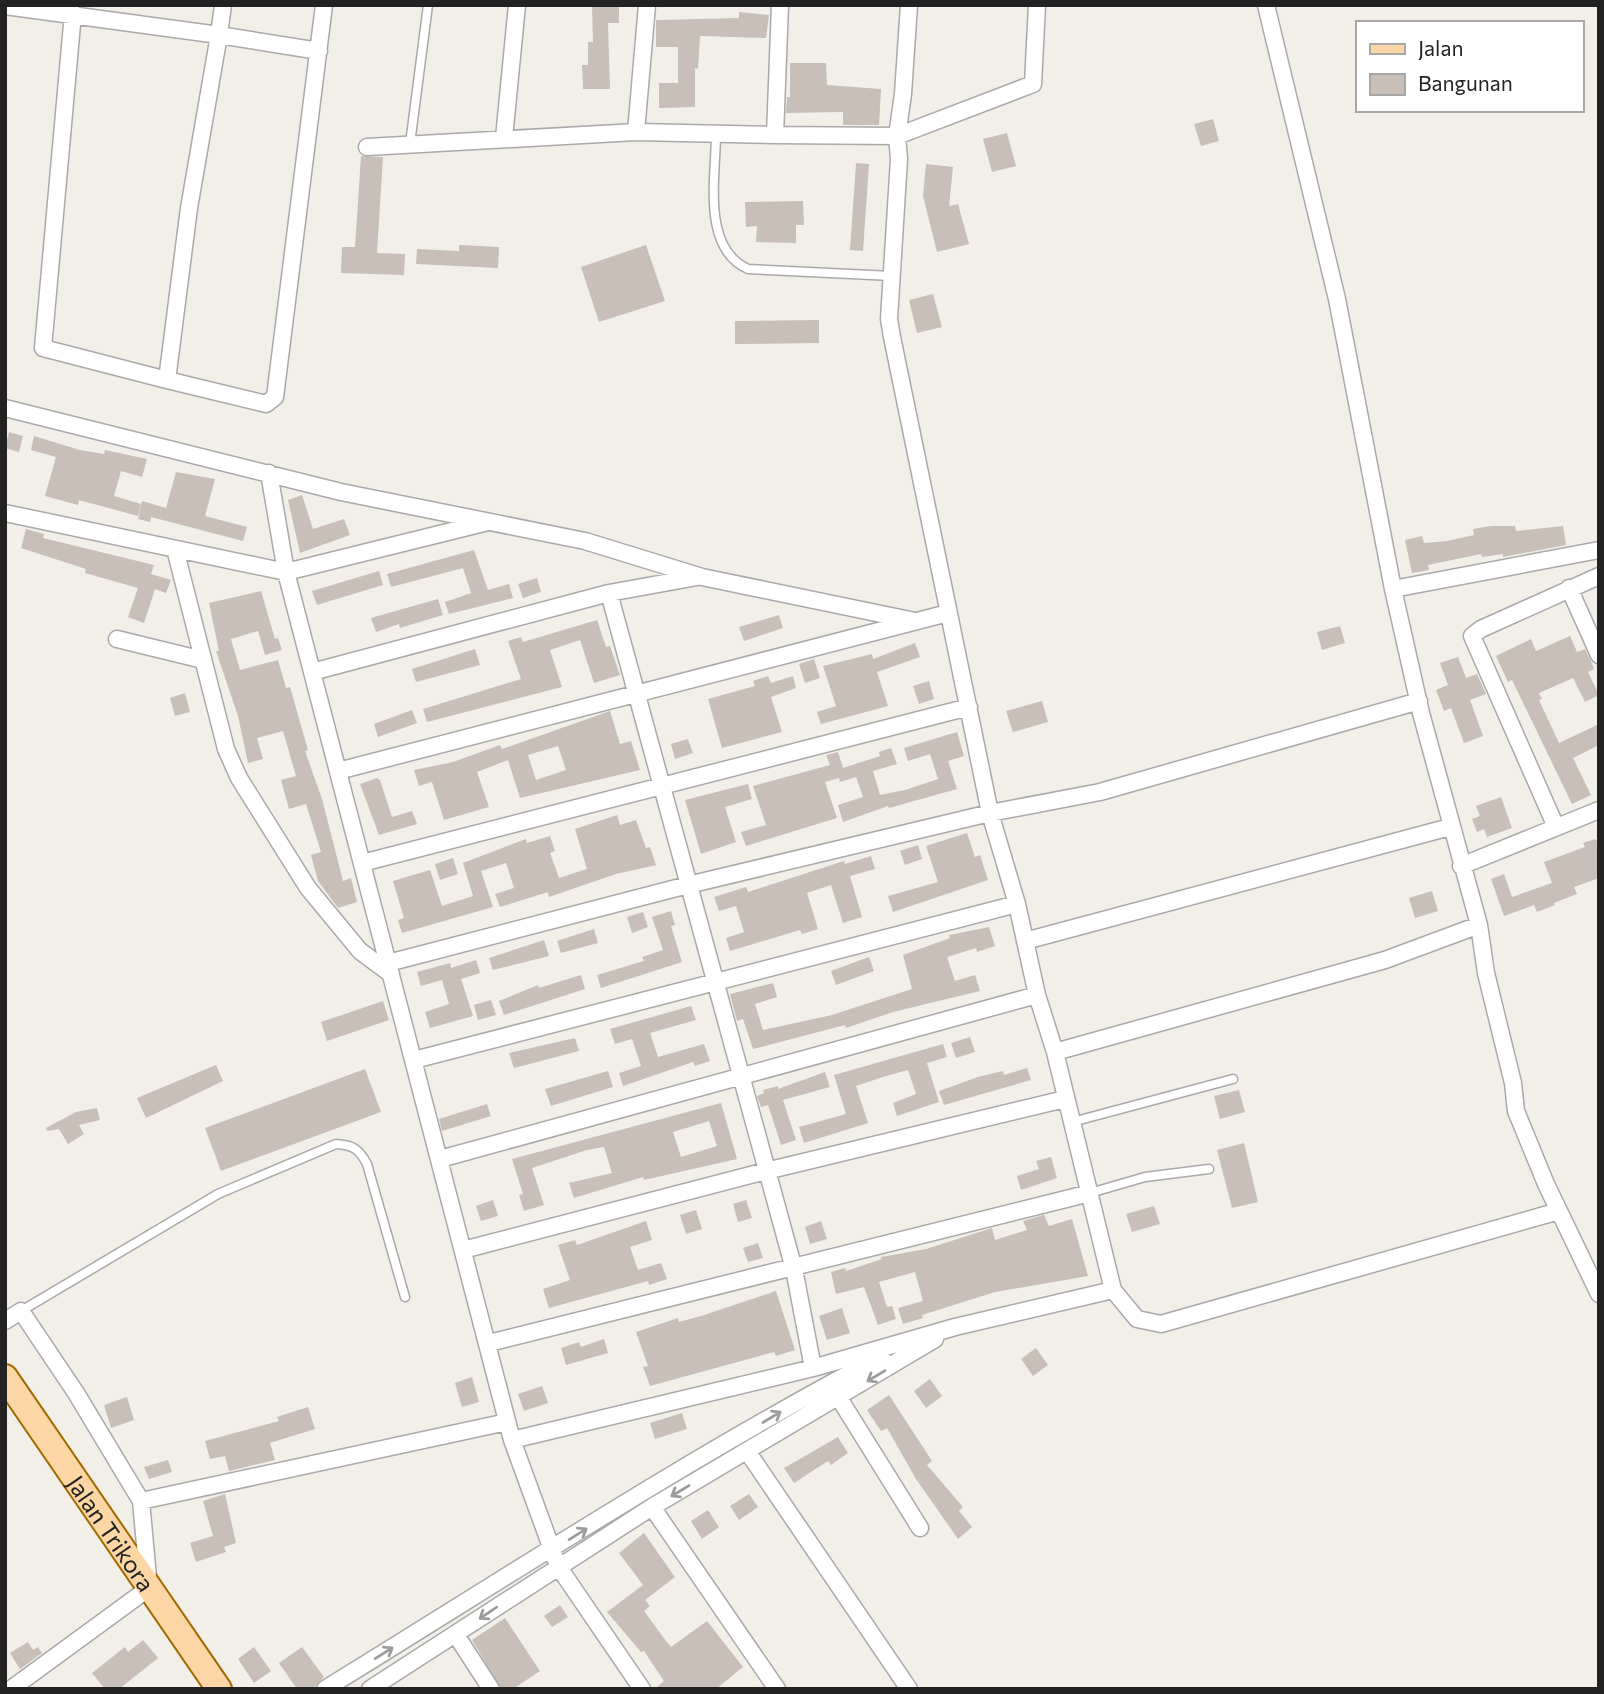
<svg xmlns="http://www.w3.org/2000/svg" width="1604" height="1694" viewBox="0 0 1604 1694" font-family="Commissioner,sans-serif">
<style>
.building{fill:#c7bfb8;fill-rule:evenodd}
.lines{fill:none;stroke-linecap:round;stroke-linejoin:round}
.lane-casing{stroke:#a9a9a9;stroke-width:11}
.street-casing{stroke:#a9a9a9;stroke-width:19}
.primary-casing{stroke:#a06b00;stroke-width:28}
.lane{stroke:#fff;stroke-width:8}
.street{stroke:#fff;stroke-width:16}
.primary{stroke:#fcd6a4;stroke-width:24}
.oneway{stroke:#9c9c9c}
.labels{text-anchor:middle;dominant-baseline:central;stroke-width:5;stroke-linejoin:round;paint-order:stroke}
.street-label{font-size:24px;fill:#222;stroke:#fff}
</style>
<rect width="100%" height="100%" fill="#f2efe9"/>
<!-- building -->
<path class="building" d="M592,5H619V23H608L610,89H583L582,65H588V42H593Z
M739,12L769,15L766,38L700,36L698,69L695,68V107L659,108V83H678V47H656V20L739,18Z
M790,63H826L827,85L881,89L879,125H843V112L786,113L787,97H790Z
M1213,119L1219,141L1201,146L1194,124Z
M1007,133L1016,166L992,172L983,139Z
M361,156L383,157L377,253L405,254L404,275L341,273L342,247H355Z
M856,163L869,164L863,251L850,250Z
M926,164L953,167L949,206L958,204L969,244L937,252L923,196Z
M803,201L804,225H796V243L756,242L757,226L746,227L745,202Z
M459,245L499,247L498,268L416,264L417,249L459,251Z
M646,245L665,301L599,322L581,267Z
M933,294L942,327L917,333L909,300Z
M819,320V343L735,344V321Z
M9,432L23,436L19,452L5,448Z
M34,436L80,450L104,454L105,450L147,459L142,477L121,471L114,496L141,504L138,516L79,500L78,505L45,496L56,457L31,450Z
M176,472L215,479L205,516L247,527L243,541L151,517L150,522L138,519L142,501L166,508Z
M302,495L313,529L344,519L350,535L300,553L288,500Z
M1491,526H1515L1516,531L1563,526L1566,545L1503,557V554L1482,557L1481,554L1428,565L1429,570L1412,573L1405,540L1422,536L1424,543L1447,541L1474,535L1473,529Z
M26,529L44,534L43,538L154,565L151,574L171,580L166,593L155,589L144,623L128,617L138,588L85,573L86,569L21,548Z
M474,550L488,590L509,584L513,598L449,614L445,602L471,593L463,568L391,587L387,574Z
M379,571L383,585L317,605L312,591Z
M537,578L541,592L523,598L518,584Z
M261,591L275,639L278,638L282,650L265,655L258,631L231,639L240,670L278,660L286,688L290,687L308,750L305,751L322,799L343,881L351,878L357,902L338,908L318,881L311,855L321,852L306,804L289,809L281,780L296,776L283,731L257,738L263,759L248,763L238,716L216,651H219L209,603Z
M438,599L443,615L400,628L399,624L376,632L371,618Z
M779,615L783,628L744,641L739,627Z
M597,620L606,647L610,646L620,675L594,683L580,640L550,650L562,687L427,722L423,709L521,679L508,641L521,637L523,642Z
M1340,626L1345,643L1322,650L1317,632Z
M1570,636L1577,652L1585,649L1591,661L1594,669L1588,672L1599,695L1585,702L1573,678L1539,693L1542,699L1539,700L1559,743L1599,724V745L1573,758L1591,795L1572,804L1512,680L1508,682L1496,656L1531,639L1536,651Z
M915,643L920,657L877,672L888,706L821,724L817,712L836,706L823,666L872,654L873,659Z
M475,649L480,665L416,682L412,669Z
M1458,657L1466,678L1477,674L1486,694L1470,700L1483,736L1464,743L1451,708L1444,711L1436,690L1448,685L1440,663Z
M814,659L820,678L805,683L799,664Z
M768,676L771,683L793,676L796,688L771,697L782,732L722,748L708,699L755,686L753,681Z
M929,681L934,699L919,704L913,686Z
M185,693L190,712L175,716L170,698Z
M1042,701L1048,722L1013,732L1006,711Z
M412,710L417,723L378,737L374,724Z
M610,711L620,744L631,741L640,770L520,798L508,760L477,772L489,807L444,820L432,782L419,786L414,770L453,762L500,745L502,749ZM558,746L566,770L536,780L528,755Z
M957,732L964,756L948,761L957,789L889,808L888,806L843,822L838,805L863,797L856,777L840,782L839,778L825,782L837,818L746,846L741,832L766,825L753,786L830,765L826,755L838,752L843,768L880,756L879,752L891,748L897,764L873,771L880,795L905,790L938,779L930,754L908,761L904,748Z
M688,739L693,753L675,759L671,744Z
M377,778L380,780L392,817L412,811L417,824L379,835L360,784Z
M748,784L752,799L725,807L736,842L701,854L685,800Z
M1501,797L1512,828L1487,837L1484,829L1477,832L1472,819L1480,816L1476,806Z
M617,815L620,825L636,820L646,848L650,847L656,865L616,874L549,897L548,892L500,907L495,894L514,888L506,863L481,871L493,907L402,933L398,920L404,918L393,881L430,870L442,906L473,896L463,863L526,839L527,843L550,836L555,851L550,853L559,878L587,869L575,829Z
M967,833L975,857L980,855L988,880L893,912L888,896L938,882L926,846Z
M1595,839L1599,843V878L1574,887L1577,894L1554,903L1555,905L1537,912L1534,905L1504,916L1491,879L1504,874L1512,897L1552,883L1544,862L1585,847L1583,843Z
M918,845L922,859L905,865L900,851Z
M871,856L875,869L850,876L862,917L843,923L831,885L807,893L818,929L802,934L800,930L730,951L726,938L744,932L736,906L719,911L714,897L746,887L748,892L844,861L845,864Z
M453,858L458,874L440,880L435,864Z
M1432,891L1438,911L1415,918L1409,898Z
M671,911L675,925L671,926L682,962L601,988L597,975L644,961L642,957L663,950L652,917Z
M643,912L648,927L632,933L627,917Z
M989,927L995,946L977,952L976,948L947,957L955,981L975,975L980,991L893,1012L846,1028L845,1025L753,1049L743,1019L737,1021L730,994L773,983L777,997L755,1004L763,1030L832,1015L912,989L903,955L950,938L949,935Z
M594,929L598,943L561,953L557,941Z
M544,940L549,956L493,970L489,958Z
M869,957L874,971L836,985L831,971Z
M476,960L480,973L461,979L473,1016L430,1028L425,1012L449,1004L442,980L421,986L417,972L450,963L451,968Z
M581,975L585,989L504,1015L499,1001L538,985L539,988Z
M491,1000L496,1015L478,1020L474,1005Z
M383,1001L389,1020L327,1041L321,1022Z
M691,1006L696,1020L650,1033L658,1057L704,1044L710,1061L695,1066L693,1062L623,1086L619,1073L641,1066L632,1039L615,1044L610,1029Z
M970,1037L975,1052L956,1058L951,1043Z
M575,1038L579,1051L514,1068L509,1053Z
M943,1044L947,1057L927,1063L939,1102L897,1116L893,1103L916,1094L908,1070L886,1076L856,1086L868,1123L804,1143L799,1127L846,1114L834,1075Z
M216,1065L223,1081L146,1118L137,1098Z
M1027,1068L1031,1080L944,1105L939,1091L978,1077L1003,1071L1004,1075Z
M365,1069L381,1112L221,1171L205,1128Z
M608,1071L613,1087L551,1106L545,1089Z
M825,1072L830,1087L783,1100L796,1140L781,1145L768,1105L761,1107L757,1096L764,1093L763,1090L778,1086V1089Z
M1239,1090L1245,1112L1220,1119L1214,1096Z
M721,1103L737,1159L644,1180L643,1177L574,1198L569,1183L612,1173L604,1147L587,1150L532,1168L544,1205L524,1211L519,1195L523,1194L512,1159ZM709,1121L717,1146L681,1157L673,1132Z
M487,1104L491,1116L442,1131L439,1119Z
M97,1108L100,1120L79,1125L84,1134L68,1144L59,1129L47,1131L46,1128L76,1112Z
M1244,1143L1258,1202L1232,1208L1217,1150Z
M1051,1157L1057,1178L1021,1190L1017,1176L1039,1169L1036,1161Z
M493,1200L498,1216L481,1221L476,1206Z
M746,1200L752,1218L738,1222L733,1204Z
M1154,1206L1160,1224L1132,1232L1126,1214Z
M696,1210L702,1229L686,1234L680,1215Z
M1044,1215L1049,1226L1072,1219L1088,1276L995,1292L922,1315L923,1318L903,1324L898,1308L923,1301L915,1272L879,1282L887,1307L892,1306L896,1319L878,1325L864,1287L836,1294L831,1272L845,1268L846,1271L882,1259L881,1257L926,1249L992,1228L995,1240L1027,1230L1023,1221Z
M646,1221L652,1240L630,1247L638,1270L661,1263L667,1279L649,1285L648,1281L549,1308L543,1289L570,1280L558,1245L575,1240L577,1245Z
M821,1221L827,1239L810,1244L805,1227Z
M758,1243L763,1258L748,1262L743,1248Z
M776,1291L795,1350L776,1356L774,1352L650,1386L643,1367L648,1366L636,1332L678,1318L679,1322L701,1316Z
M842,1308L850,1333L827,1340L819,1316Z
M604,1339L608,1353L566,1365L561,1348L579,1342L581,1347Z
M1036,1348L1048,1365L1033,1376L1021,1359Z
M472,1377L479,1402L462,1407L455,1383Z
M930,1379L942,1396L926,1408L914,1391Z
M542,1386L548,1403L524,1411L518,1394Z
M889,1395L932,1461L927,1465L963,1507L959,1511L972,1527L958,1539L916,1479L887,1428L881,1431L867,1410Z
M127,1397L134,1420L111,1428L104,1405Z
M308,1407L315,1429L270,1443L275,1460L229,1471L225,1456L210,1459L205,1441L279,1421L277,1417Z
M682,1413L687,1429L655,1439L650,1423Z
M838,1437L848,1453L831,1465L828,1461L794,1483L784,1468Z
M168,1460L172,1472L149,1479L144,1467Z
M225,1494L236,1543L224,1547L226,1552L196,1562L190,1543L213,1536L203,1501Z
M749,1494L758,1507L739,1520L730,1506Z
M708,1510L719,1527L702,1539L691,1521Z
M644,1533L675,1577L645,1600L650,1606L644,1611L666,1641L671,1647L707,1621L743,1667L716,1689H655L664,1681L644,1651L641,1652L607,1612L643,1585L619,1553Z
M560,1605L568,1617L552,1627L544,1616Z
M505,1618L540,1671L513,1689H501L472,1640Z
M143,1640L158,1658L119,1689H105L92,1673L125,1647L128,1652Z
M28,1642L33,1650L38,1647L42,1653L20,1669L10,1653Z
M254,1647L271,1671L254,1683L238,1659Z
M302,1647L324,1677L312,1689H297L279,1663Z"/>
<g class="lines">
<defs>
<path id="lane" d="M716,134C716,176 701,248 748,269L892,276
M410,144L428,5
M1072,1122L1233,1079
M1090,1193L1145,1177L1209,1169
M21,1311L218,1194L336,1144C353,1145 359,1149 367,1164L405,1297"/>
<path id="street" d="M1266,5L1337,299L1393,589L1421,713L1479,925L1486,973L1513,1083L1516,1111L1546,1184L1599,1294
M5,6L219,35L223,5
M73,13L43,348L167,380L189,208L219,35L319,51
M636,132L647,5
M775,135L897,136L1033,84L1037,5
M504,138L517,5
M367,147L636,132L775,135L780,5
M167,380L266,404L275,397L324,5
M5,408L341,492L585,541L702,577L915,621
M269,473L286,572L512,1440L558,1566L642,1689
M5,513L286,572L484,523
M175,549L226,749L239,778L308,888L360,951L391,974
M1569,588L1599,655
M1393,589L1599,550
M609,593L794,1269L813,1368
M117,639L203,660
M312,672L609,593L697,577
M338,771L948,613
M1556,827L1472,636L1481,629L1599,576
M362,863L969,707
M1461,866L1599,810
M1025,941L1450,827
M388,963L688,885L990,813L1100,792L1419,701
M1055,1052L1385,960L1479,925
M414,1060L1017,904
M440,1159L1037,995
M463,1250L766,1171L1065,1099
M1113,1290L1137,1319L1161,1324L1559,1211
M5,1321L21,1311L76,1393L141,1501L507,1422
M489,1343L1090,1193
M839,1398L920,1528
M512,1440L813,1368L955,1327L1113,1290L1055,1052L1037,995L1017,904L990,813L892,337L889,319L899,159L897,136L903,94L909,5
M747,1451L909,1689
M652,1507L777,1689
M456,1635L491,1689
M11,1689L149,1588L141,1501
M325,1689C509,1576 691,1456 882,1356
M370,1689L652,1507L935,1339"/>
<g id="primary">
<path id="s1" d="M5,1377L219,1689"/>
</g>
</defs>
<!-- lane casing -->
<use href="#lane" class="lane-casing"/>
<!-- street casing -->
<use href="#street" class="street-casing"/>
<!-- primary casing -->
<use href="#primary" class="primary-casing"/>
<!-- lane -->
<use href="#lane" class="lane"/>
<!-- street -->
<use href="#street" class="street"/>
<!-- primary -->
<use href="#primary" class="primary"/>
</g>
<!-- one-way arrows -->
<defs><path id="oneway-shaft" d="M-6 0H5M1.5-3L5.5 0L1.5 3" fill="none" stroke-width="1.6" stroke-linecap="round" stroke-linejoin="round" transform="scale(1.75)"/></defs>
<g class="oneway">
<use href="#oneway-shaft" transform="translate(876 1376) rotate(149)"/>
<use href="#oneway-shaft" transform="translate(772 1417) rotate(-31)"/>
<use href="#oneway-shaft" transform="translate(680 1491) rotate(149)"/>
<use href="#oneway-shaft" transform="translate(578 1534) rotate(-32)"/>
<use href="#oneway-shaft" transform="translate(488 1613) rotate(146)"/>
<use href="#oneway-shaft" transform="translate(384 1653) rotate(-32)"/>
</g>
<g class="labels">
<!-- street labels -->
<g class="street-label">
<text stroke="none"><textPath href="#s1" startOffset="189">Jalan Trikora</textPath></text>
</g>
</g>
<!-- border -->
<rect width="1604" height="1694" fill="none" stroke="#222222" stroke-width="14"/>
<!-- legend -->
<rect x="1356" y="21" width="228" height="91" fill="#ffffff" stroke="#a7a7a7" stroke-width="2"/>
<rect x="1370" y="44" width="35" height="10" fill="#fcd6a4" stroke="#a7a7a7" stroke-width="2"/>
<text x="1418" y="56" font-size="21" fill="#222222">Jalan</text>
<rect x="1370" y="74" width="35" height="21" fill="#c7bfb8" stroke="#a7a7a7" stroke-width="2"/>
<text x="1418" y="91" font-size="21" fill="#222222">Bangunan</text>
</svg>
